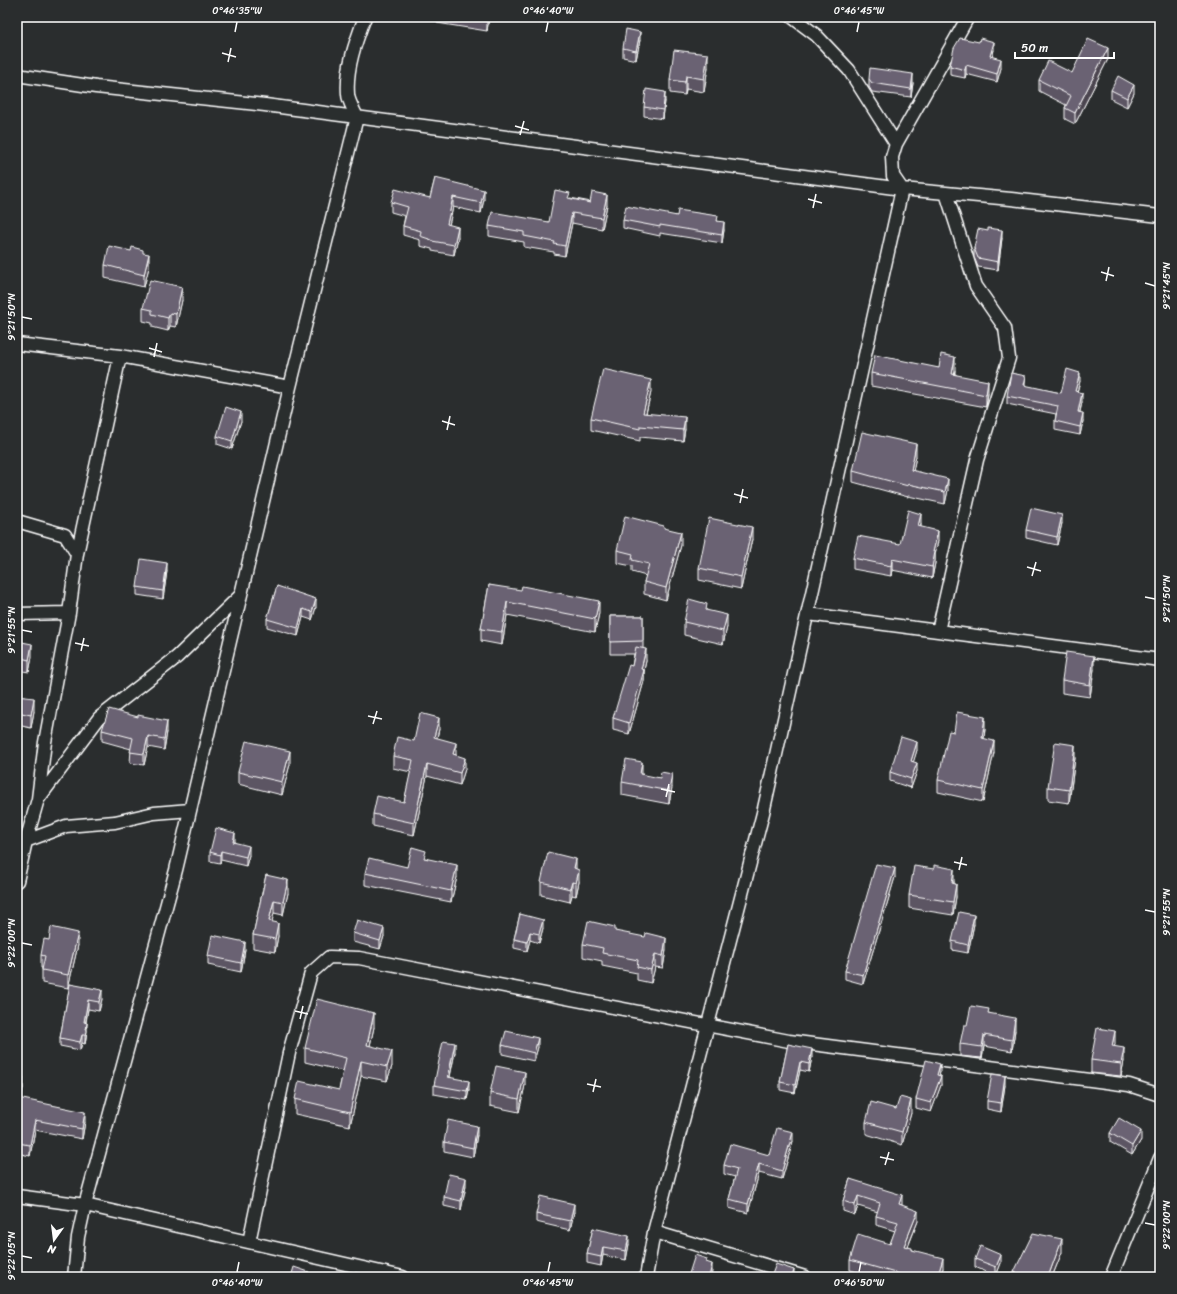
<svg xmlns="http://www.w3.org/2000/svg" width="1177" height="1294" viewBox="0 0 1177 1294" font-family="Sriracha,sans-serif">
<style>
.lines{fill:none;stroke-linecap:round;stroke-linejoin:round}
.street-casing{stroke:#fff;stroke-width:15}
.street{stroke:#2a2d2e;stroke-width:12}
.wall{fill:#5c5463;stroke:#fff}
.shaded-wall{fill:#4b4550;stroke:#fff}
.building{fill:#6b6273;stroke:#fff}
.ticks{fill:none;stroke:#fff;stroke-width:1.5}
.neatline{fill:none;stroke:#fff;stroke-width:1.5}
.ticks-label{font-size:10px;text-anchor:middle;fill:#fff}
</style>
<rect width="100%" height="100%" fill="#2a2d2e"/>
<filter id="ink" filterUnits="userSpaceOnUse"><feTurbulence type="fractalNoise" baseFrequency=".025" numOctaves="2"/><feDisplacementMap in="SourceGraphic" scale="8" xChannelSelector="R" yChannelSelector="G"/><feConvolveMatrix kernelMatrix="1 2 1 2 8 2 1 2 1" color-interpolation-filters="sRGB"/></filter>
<g filter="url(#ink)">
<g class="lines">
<defs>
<path id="street" d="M792,17L816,35L849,70L896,144
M17,75L96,87L265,105L902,189L1011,199L1160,216
M17,344L120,356L290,387
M17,521L65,535L77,554
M17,614L69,613
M808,614L1160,660
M938,631L977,460L1009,358L1005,328L976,286L946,193
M39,798L99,718L177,657L241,595
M26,841L66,826L115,822L154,813L190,810
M17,881L26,841L38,799L45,742L69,613L77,554L120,356
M17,1196L85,1205L403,1277
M654,1232L805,1277
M249,1242L289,1053L311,973L329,957L359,958L789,1041L1129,1085L1160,1095
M74,1277L78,1237L85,1205L176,870L290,387L357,117C354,110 348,101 348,94C346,67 356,41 365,17
M646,1277L654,1232L763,813L902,189L893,176L892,157L896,144L968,17
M1111,1277L1160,1158"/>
</defs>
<!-- street casing -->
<use href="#street" class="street-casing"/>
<!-- street -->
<use href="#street" class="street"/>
</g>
<!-- wall -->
<path class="wall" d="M437,17H489L487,31L437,23Z
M640,40L636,60L623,57V48Z
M994,50L992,57L1001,68L997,82L966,74L965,78L950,75V66Z
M1108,59L1075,124L1065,119V108L1066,105L1039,91V80L1072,73Z
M708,67L704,92L686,89L685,95L670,93V80Z
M869,79L913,83L911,97L872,92L869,87Z
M1111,90L1134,93L1127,107L1111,99Z
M665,101L663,119L644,116V107Z
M435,178L484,199L481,213L453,207L449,225L458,237L454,255L432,251V249L420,246V240L403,235V226L405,216L391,212V202L430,198Z
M570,198L607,205L602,229L572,223L565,256L554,254V252L524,247V242L489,236V226L549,222Z
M677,216L718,221L724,230L722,243L660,233V236L623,228V220Z
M988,231L1002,238L998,270L978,267L974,257V248Z
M131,251L143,253L149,267L144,287L105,278V265Z
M182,300L176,327L170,326L168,331L152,327V323L143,321V308Z
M939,368L955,370V374L988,393L986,407L871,386V373Z
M1080,381L1077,392L1082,402L1080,412L1083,421L1080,435L1055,430V421L1056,414L1007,404V396L1026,384V386L1061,393Z
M651,392L646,414L685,429L683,441L640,437V441L591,430V418Z
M241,421L232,449L217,444V436Z
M916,456L913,471L948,490L945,504L908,496V497L853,482V471Z
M1062,523L1057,545L1026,538V530Z
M921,524V527L938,541L935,554V563L932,578L892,570L891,576L853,569V558L900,544Z
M664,528L681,545L666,600L644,594V582L646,576L632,572V566L617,563V550Z
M752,539L741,589L699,580V568Z
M167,571L163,599L137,595V587Z
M489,585L599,613L595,632L507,615L502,645L481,641V629Z
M277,586L316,607L312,620L303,617L298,636L267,627V619Z
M707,610L727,627L723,644L684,635V622Z
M610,616H643V649L646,661L644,670V681L629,734L613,730V718L632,666L634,654H610Z
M17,641L32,657L29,672L17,670Z
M1094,669L1090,697L1062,693V680Z
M17,696L34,711L31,728L17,725Z
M439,729L437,738L456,755L465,769L460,785L427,776L414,835L373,826V814L404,802L411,772L393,768V756L414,741Z
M985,729L984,739L994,752L983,802L938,792V780Z
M102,730L167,732L164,750L148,747L144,765L130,763L131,749L102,741Z
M917,750L913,762L917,771L911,788L890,781V772Z
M1075,758L1069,803L1048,800V787Z
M290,764L282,795L238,784V772Z
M642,775L672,787L669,804L622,795V782Z
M235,841V843L249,855L246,866L221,860L220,863L210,861V852Z
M426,858L457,877L451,902L365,885V873L407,867Z
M576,869L579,882L576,896L572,895L570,902L541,895V882Z
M266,875L288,893L283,915L274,913L272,921L278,936L275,952L253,948V935Z
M895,877L863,984L845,979V971Z
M954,881V884L956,897L953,915L909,908V895Z
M520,914L543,928L539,943L530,940L527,951L514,948V939Z
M974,924L968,953L952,950V941Z
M615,931L666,950L663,968L655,967L651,983L637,980V973L602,966V961L583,957V944Z
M353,933L384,936L380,949L353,942Z
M78,945L68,988L42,983V968H41V955Z
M245,950L241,972L208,965V956Z
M70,984L102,999L99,1011L88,1009L86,1023L87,1031L85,1044L82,1043L80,1050L60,1046V1038Z
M989,1013L1015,1030L1012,1051L984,1046L982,1058L960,1056V1044L967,1025Z
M374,1027L370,1046L392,1066L387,1081L361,1076L350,1126L295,1114V1099L339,1090L343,1071L305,1062V1048Z
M788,1044L812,1057L809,1072L800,1070L795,1093L780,1090V1082Z
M1115,1044L1114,1046L1124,1061L1121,1076L1091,1073V1060Z
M502,1045L538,1047L534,1061L502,1054Z
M455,1052L450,1077L469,1089L467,1100L434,1094V1085Z
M940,1072L939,1076L941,1085L931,1112L916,1108V1099Z
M17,1076L23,1088L20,1099L85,1122L82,1139L35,1130L30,1156L17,1153Z
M525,1085L519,1112L490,1106V1093Z
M1005,1085L1001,1112L987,1109V1101Z
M896,1109L911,1113L902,1145L866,1134V1122Z
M1110,1133L1141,1140L1132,1155L1110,1142Z
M477,1135L473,1157L444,1151V1142Z
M793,1141L782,1179L759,1173L748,1213L729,1208V1199L735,1177L724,1174V1165L769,1155Z
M850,1179L902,1205L918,1221L908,1247L943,1268L942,1273L953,1277H876L850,1270V1260L890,1244L895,1231L876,1225V1216L878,1212L858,1206L855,1215L843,1211V1201Z
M466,1186L461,1210L444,1206V1197Z
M574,1212L570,1230L536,1222V1214Z
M593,1228L629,1244L626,1260L603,1255L601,1266L587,1263V1254Z
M1062,1252L1052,1277H1014V1272Z
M975,1259L1001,1263L996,1276L975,1267Z"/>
<!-- shaded-wall -->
<path class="shaded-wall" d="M487,17H489L487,31Z
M640,32V40L636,60V51Z
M994,42V50L990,65V56Z
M1108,48V59L1075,124V113Z
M708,54V67L704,92V79Z
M1001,59V68L997,82V74Z
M966,65V74L965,78V70Z
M913,74V83L911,97V89Z
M686,76V89L685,95V82Z
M1134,85V93L1127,107V98Z
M665,92V101L663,119V110Z
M484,190V199L481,213V203Z
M607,195V205L602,229V218Z
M453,197V207L447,234V224Z
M572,213V223L565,256V246Z
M724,222V230L722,243V235Z
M458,227V237L454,255V245Z
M1002,230V238L998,270V262Z
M149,254V267L144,287V275Z
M182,287V300L176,327V314Z
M170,313V326L168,331V318Z
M955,357V370L952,386V374Z
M1080,373V381L1075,400V391Z
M1026,376V384L1024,394V385Z
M651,380V392L643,425V413Z
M988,381V393L986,407V395Z
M1082,393V402L1078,420V412Z
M241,412V421L232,449V441Z
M1083,413V421L1080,435V427Z
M685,417V429L683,441V430Z
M916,444V456L911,482V470Z
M948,479V490L945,504V492Z
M921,514V524L918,537V526Z
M1062,515V523L1057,545V537Z
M752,527V539L741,589V577Z
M938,531V541L935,554V563L932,578L933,552Z
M681,532V545L666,600V588Z
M892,559V570L891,576V566Z
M167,563V571L163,599V591Z
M316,599V607L312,620V612Z
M599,601V613L595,632V619Z
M507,602V615L502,645V632Z
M303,609V617L298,636V628Z
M727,615V627L723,644V631Z
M32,644V657L29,672V660Z
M646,649V661L643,674L644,670V681L629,734V723Z
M1094,656V669L1090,697V685Z
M34,698V711L31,728V715Z
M985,717V729L982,750V738Z
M439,718V729L434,749V737Z
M167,721V732L164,750V739Z
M148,736V747L144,765V754Z
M994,741V752L983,802V790Z
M917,742V750L911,770V761Z
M456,743V755L453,754Z
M1075,745V758L1069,803V790Z
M290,751V764L282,795V782Z
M465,758V769L460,785V773Z
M642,762V775L640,787V774Z
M917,763V771L911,788V779Z
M427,764V776L414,835V823Z
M672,774V787L669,804V791Z
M235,833V841L233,851V842Z
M249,846V855L246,866V857Z
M221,851V860L220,863V855Z
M576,859V872L574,868Z
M457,865V877L451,902V891Z
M895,868V877L863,984V975Z
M954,869V881L952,896V883Z
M579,870V882L576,896V883Z
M288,880V893L283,915V902Z
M572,882V895L570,902V889Z
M956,884V897L953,915V902Z
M274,900V913L269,934V921Z
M974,915V924L968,953V945Z
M543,920V928L539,943V934Z
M278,923V936L275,952V939Z
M384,928V936L380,949V941Z
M530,932V940L527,951V942Z
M78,933V945L68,988V975Z
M666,938V950L663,968V956Z
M245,942V950L241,972V963Z
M655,954V967L651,983V970Z
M102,990V999L99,1011V1002Z
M88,1000V1009L84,1031V1022Z
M374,1013V1027L367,1059V1045Z
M1015,1018V1030L1012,1051V1040Z
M87,1023V1031L85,1044V1035Z
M1115,1031V1044L1112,1059V1046Z
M82,1035V1043L80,1050V1042Z
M984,1035V1046L982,1058V1047Z
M538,1038V1047L534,1061V1053Z
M455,1043V1052L448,1085V1077Z
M1124,1048V1061L1121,1076V1064Z
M812,1049V1057L809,1072V1064Z
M392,1051V1066L387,1081V1067Z
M361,1061V1076L350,1126V1112Z
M800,1062V1070L795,1093V1085Z
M940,1064V1072L937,1084V1075Z
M525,1072V1085L519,1112V1099Z
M941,1076V1085L931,1112V1103Z
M1005,1076V1085L1001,1112V1103Z
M23,1077V1088L18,1108V1098Z
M469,1081V1089L467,1100V1091Z
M911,1100V1113L902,1145V1132Z
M85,1112V1122L82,1139V1129Z
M35,1120V1130L30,1156V1145Z
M477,1126V1135L473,1157V1148Z
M1141,1131V1140L1132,1155V1146Z
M793,1132V1141L782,1179V1171Z
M759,1164V1173L748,1213V1204Z
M466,1178V1186L461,1210V1201Z
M902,1195V1205L899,1204Z
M858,1196V1206L855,1215V1205Z
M574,1204V1212L570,1230V1221Z
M918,1211V1221L904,1256V1246Z
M629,1236V1244L626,1260V1251Z
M1062,1239V1252L1052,1277H1048Z
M603,1247V1255L601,1266V1257Z
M1001,1255V1263L996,1276V1267Z
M943,1258V1268L940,1277L939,1272Z
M712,1264V1272L711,1277H709Z
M794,1270V1277H792Z"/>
<!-- building -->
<path class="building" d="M473,17H487V19Z
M626,29L640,32L636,51L623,48Z
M960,38L979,42L980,38L994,42L990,56L1001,59L997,74L966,65L965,70L950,66L954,48Z
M1088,39L1108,48L1075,113L1065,108L1071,96L1039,80L1048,61L1072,73Z
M674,50L708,54L704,79L686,76L685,82L670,80Z
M870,68L913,74L911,89L872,83L869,79Z
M1118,76L1134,85L1127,98L1111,90Z
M646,89L665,92L663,110L644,107Z
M435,178L484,190L481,203L453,197L447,224L458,227L454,245L432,241V240L420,236L421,231L403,226L408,207L391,202L395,189L430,198Z
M555,190L570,193L568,198L590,203L592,192L607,195L602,218L572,213L565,246L554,244L555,242L524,236V232L489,226L492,212L549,222Z
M626,206L677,216L678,210L718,216L717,221L724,222L722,235L660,225V227L623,220Z
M988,228L1002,230L998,262L978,258L974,248L978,229L988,231Z
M109,246L131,251L132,247L143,250V253L149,254L144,275L105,265Z
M150,280L182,287L176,314L170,313L168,318L152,314V310L143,308Z
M941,354L955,357L952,374L988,381L986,395L871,373L875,355L939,368Z
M603,369L651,380L643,413L685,417L683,430L640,426V429L591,418Z
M1067,369L1080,373L1075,391L1082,393L1078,412L1083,413L1080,427L1055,421L1058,406L1007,396L1011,373L1026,376L1024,385L1061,393Z
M226,407L241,412L232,441L217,436Z
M862,432L916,444L911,470L948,479L945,492L908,484V486L853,471Z
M1031,508L1062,515L1057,537L1026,530Z
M908,510L921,514L918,526L938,531L933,552H935L932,567L892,559L891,566L853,558L858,536L900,544Z
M625,516L664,526V528L681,532L666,588L644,582L649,564L632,560L633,554L617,550Z
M709,518L752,527L741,577L699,568Z
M141,559L167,563L163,591L137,587Z
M489,585L521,590L522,586L599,601L595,619L507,602L502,632L481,629Z
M277,586L316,599L312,612L303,609L298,628L267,619Z
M689,599L707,604L706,610L727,615L723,631L684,622Z
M610,616H643V641L610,642Z
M17,641L32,644L29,660L17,657Z
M636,647L646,649L641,669L644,670L629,723L613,718L629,665L632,666Z
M1066,652L1094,656L1090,685L1062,680Z
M17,696L34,698L31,715L17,712Z
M109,709L138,717V715L167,721L164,739L148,736L144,754L130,752L133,738L102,730Z
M957,712L985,717L982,738L994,741L983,790L938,780L949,731L954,732Z
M420,713L439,718L434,737L456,743L453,754L465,758L460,773L427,764L414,823L373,814L377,796L404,802L413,760L393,756L397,737L414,741Z
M901,737L917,742L911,761L917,763L911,779L890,772Z
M246,741L290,751L282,782L238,772Z
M1055,742L1075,745L1069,790L1048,787Z
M626,759L642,762L640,774L660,778L661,772L672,774L669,791L622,782Z
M216,828L235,833L233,842L249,846L246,857L221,851L220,855L210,852Z
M412,847L426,851L424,858L457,865L451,891L365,873L369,858L407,867Z
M548,852L576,859L574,868L579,870L576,883L572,882L570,889L541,882Z
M876,864L895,868L863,975L845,971Z
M934,865L954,869L952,883L956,884L953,902L909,895L914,866L934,869Z
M266,875L288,880L283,902L274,900L269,921L278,923L275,939L253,935Z
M959,912L974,915L968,945L952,941Z
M520,914L543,920L539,934L530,932L527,942L514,939Z
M357,920L384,928L380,941L353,933Z
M588,921L615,927V931L645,937L646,933L666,938L663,956L655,954L651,970L637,967L638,960L602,953L603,948L583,944Z
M51,927L78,933L68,975L42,970L45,956L41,955L44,939L49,940Z
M212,935L245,942L241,963L208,956Z
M70,984L102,990L99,1002L88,1000L84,1022L87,1023L85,1035H82L80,1042L60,1038Z
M317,999L374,1013L367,1045L392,1051L387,1067L361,1061L350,1112L295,1099L299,1081L339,1090L346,1058L305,1048Z
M971,1006L989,1009L988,1013L1015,1018L1012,1040L984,1035L982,1047L960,1044L964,1025H967Z
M1097,1028L1115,1031L1112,1046L1124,1048L1121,1064L1091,1060Z
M506,1031L538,1038L534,1053L502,1045Z
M443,1041L455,1043L448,1077L469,1081L467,1091L434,1085Z
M788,1044L812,1049L809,1064L800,1062L795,1085L780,1082Z
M926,1060L940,1064L937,1075L941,1076L931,1103L916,1099Z
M496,1066L525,1072L519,1099L490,1093Z
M992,1074L1005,1076L1001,1103L987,1101Z
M17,1076L23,1077L18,1098L85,1112L82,1129L35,1120L30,1145L17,1143Z
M900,1097L911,1100L902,1132L866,1122L871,1102L896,1109Z
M1119,1118L1141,1131L1132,1146L1110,1133Z
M448,1120L477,1126L473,1148L444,1142Z
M777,1128L793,1132L782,1171L759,1164L748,1204L729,1199L737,1169L724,1165L730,1144L769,1155Z
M449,1174L466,1178L461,1201L444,1197Z
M850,1179L902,1195L899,1204L918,1211L904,1246L912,1248V1250L943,1258L939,1272L953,1277H909L850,1260L858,1234L890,1244L898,1222L876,1216L880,1203L858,1196L855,1205L843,1201Z
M540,1196L574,1204L570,1221L536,1214Z
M593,1228L629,1236L626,1251L603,1247L601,1257L587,1254Z
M1033,1233L1062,1239L1048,1277H1026L1014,1272Z
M980,1246L1001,1255L996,1267L975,1259Z
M695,1255L707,1259L706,1262L712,1264L709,1277H688Z
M776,1264L794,1270L792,1277H771Z
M294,1267L309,1272L307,1277H291Z"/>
</g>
<!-- ticks -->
<path class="ticks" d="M235,32L237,22M546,32L548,22M857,32L859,22M222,53L236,57M228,62L231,48M515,126L529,130M520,135L524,121M808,199L822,203M813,208L816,194M1101,272L1114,276M1106,281L1109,267M1145,283L1155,286M22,317L32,319M149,348L162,352M154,357L157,343M442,421L455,425M447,430L450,416M734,494L748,498M740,503L743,489M1027,567L1041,571M1032,576L1036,562M1145,597L1155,599M22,630L32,632M75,643L89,646M81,651L84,638M368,716L382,719M373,724L377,711M661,789L675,792M666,797L669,784M954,862L967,865M959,870L962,857M1145,910L1155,912M22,943L32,945M295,1011L308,1014M300,1019L303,1006M587,1084L601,1087M593,1092L596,1079M880,1157L894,1160M885,1165L889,1152M1145,1223L1155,1225M22,1256L32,1258M237,1272L239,1262M548,1272L550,1262M859,1272L861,1262"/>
<!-- margin -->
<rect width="1177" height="1294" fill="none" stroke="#2a2d2e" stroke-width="44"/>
<!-- north arrow -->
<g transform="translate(54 1240) rotate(194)" stroke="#2a2d2e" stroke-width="3" paint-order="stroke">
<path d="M0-3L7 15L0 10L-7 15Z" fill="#ffffff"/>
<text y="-6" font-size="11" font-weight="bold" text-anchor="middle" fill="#ffffff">N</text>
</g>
<!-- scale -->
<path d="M1015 52v6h99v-6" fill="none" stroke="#ffffff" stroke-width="2"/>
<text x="1021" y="52" font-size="12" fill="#ffffff" stroke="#2a2d2e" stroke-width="3" paint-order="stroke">50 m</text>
<rect x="22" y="22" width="1133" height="1250" class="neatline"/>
<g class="ticks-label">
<text x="237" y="14">0°46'35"W</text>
<text x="548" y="14">0°46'40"W</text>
<text x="859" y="14">0°46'45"W</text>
<text transform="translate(1166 286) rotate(-90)" y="4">9°21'45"N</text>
<text transform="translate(11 317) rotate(-90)" y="4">9°21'50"N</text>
<text transform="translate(1166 599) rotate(-90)" y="4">9°21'50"N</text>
<text transform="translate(11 630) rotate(-90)" y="4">9°21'55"N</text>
<text transform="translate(1166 912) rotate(-90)" y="4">9°21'55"N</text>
<text transform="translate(11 943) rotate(-90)" y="4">9°22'00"N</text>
<text transform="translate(1166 1225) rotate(-90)" y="4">9°22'00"N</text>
<text transform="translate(11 1256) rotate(-90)" y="4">9°22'05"N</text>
<text x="237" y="1286">0°46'40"W</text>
<text x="548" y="1286">0°46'45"W</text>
<text x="859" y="1286">0°46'50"W</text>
</g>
</svg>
